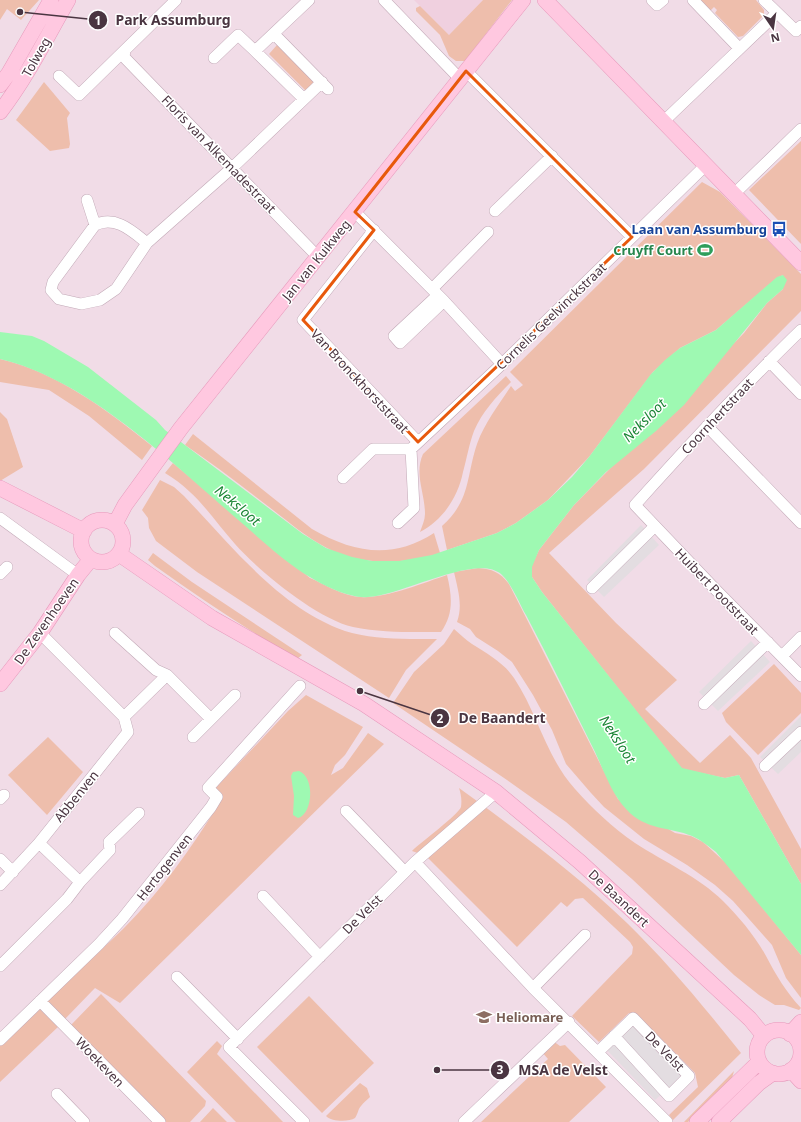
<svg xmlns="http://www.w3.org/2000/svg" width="801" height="1122" viewBox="0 0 801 1122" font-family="'Noto Sans',sans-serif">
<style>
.residential{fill:#f1dce7}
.education{fill:#f0d0df}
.green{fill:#eebeac}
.parking{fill:#e3dde1}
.water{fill:#9ef9b2}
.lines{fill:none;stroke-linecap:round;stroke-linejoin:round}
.street-casing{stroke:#c2a9b7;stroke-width:12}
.secondary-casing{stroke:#e79abc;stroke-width:16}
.street{stroke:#fff;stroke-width:11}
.secondary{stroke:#ffc8e0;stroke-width:15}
.marked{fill:none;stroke:#e8590c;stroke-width:3;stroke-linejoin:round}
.labels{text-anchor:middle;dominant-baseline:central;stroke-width:3;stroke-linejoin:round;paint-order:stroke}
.street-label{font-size:13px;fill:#4a3541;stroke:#fff}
.transit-label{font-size:13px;font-weight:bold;fill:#164399;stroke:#fff;text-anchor:end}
.leisure-label{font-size:13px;font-weight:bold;fill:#27864d;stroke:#fff;text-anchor:end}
.education-label{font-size:13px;font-weight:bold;fill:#785e54;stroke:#fff;text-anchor:start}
.water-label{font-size:14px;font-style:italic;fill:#1b8535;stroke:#fff}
.leader{fill:none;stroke:#4a3541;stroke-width:1.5}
.callout-dot{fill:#4a3541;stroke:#fff;stroke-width:1.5}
.mark-label{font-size:12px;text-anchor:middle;font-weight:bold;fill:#fff}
.callout-label{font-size:14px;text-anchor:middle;font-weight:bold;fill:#4a3541;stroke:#fff;stroke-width:3;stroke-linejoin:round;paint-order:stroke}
</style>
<rect width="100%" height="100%" fill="#f6e8ee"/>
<!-- residential -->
<path class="residential" d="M0,0H801V1122H0Z"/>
<!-- education -->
<path class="education" d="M414,0H483L449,35Z"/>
<!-- green -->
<path class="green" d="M0,0H39L21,20L7,9L0,20Z
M483,0H512L465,61H456L449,56L440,35L416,11V8L420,6L449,35Z
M699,0H756L764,10V15L743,36L738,37L715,13L717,10L714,7L710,11Z
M277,45L316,82L306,91L269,54Z
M44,82L70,113L67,118L70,144L69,148L50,151L16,120Z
M801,141V244L749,190Z
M702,182L720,192L801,274V311L644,469L549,553L616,623L677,680L645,709L700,763L730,735L751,758L801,849V884L739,775L725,778L682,769L542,592L532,577L531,567L539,550L574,505L744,333L767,303L783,289V275L777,278L716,330L680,348L653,372L589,457L548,500L516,523L497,533L447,550L442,526C471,500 466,477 477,444C485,422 499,405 511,386L515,391L523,385L510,372Z
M0,359C57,372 107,410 152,446L142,460L89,416L49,390L0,382Z
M506,376L511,382C497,396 482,412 474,431C469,444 467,458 463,472C458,497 443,520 420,532C422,526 425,520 425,514C425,493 414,474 423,454Z
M0,412L7,419L23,467L0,481Z
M193,434L312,529C354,553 392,560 434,533L440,553C405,565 358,566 325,547C306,537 290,523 273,510C244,488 215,465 185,445Z
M173,463L310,578C324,584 338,593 353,596C377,602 423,583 447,575C452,596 454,614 441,632C412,632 382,633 353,627C316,618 260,572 235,544C211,517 198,493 165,473Z
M160,480L174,487L184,496C232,546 283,613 352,633C380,640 409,639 437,639L406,670L389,698L197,572L156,541L149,528L148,518L142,510Z
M153,553L192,582L302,655L297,659C248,630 201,599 155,566L148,560Z
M478,568C492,569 500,572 509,584L618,799L675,833L691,836L703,842L727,864L801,955V998L786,978L772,945L733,901L715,885L687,865L644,839L604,807L591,793L566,764L552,730L533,695L512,662L498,651L476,637L470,629L457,622C463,605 458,590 454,572Z
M454,629C460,634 466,640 472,644C488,654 504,663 514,678C538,714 546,757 575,789C593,809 612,827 635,843C664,862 699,877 723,901C739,917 755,936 766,956C776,975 786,992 801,1008L799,1010L784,1005H775L759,995L734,975L632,879L566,822L507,780L393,703L414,672L444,644Z
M774,664L801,693V713L758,755L726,722L722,713Z
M306,695L363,727L345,755L335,765L331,775L343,768L368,733L384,744L120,1003L95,988L64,1020L45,1001C71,977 99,953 124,928C160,892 190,850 217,807L209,795L288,711Z
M48,737L83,772L47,815L8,775Z
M459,788C517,830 575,873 627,923C668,963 705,1008 741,1053L673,1120L669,1115L698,1087L695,1073L636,1014L629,1013L599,1042L572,1016L632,954L633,947L630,942L583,898L575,899L567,907L561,902L517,947L426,856L412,851C421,842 458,815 461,807C462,800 461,794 459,788Z
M101,994L206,1101L205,1106L190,1122H164L71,1025Z
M309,996L374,1063L322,1113L257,1047Z
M40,1005L59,1026L0,1082V1044Z
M217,1041L222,1046L217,1054L283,1122H236L187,1072Z
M553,1041L560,1046L565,1045L606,1087L569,1122H481L548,1059L542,1052Z
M734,1071L732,1078L688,1122H684Z
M360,1083L367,1088L370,1097C367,1100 363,1103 361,1106C358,1109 358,1114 355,1118C349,1122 332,1122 326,1116Z
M213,1108L227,1122H200Z"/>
<!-- parking -->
<path class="parking" d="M641,525L659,545L604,597L587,580Z
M751,641L770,662L718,711L699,692Z
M801,716V752L778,774L760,757Z
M632,1022L682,1076L655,1100L605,1048Z"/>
<!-- water -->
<path class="water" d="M783,275L787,280L783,289L767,303L684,405L656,431L606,472L574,505L539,550L532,567V577L542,592L682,768L725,778L739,775L801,884V955L716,852C708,846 701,840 692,836C670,827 645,830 627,810C612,795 604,771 595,752C572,706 550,660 526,615C519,603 512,584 501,574C476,553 401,596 368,597C358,598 350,595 340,592C300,576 275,552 243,524C175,466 89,380 0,359V332L32,336L44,341L88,367L156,420L165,430L303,534L326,548L352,557L372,561H399L432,555L497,533L516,523L548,500L572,477L589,457L651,374L665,360L680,348L716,330L777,277Z
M299,771C316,778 312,815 298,818L293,815L294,796L291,776L293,772Z"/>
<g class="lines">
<defs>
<path id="street" d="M384,0L460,79
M652,0L657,5L663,0
M693,0L739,48
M764,0L796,31L801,26
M274,34L328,89
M125,50L124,57L318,257
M214,58L238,35L255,51
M466,71L632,237
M59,76L79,95L176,0
M304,99L255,51L309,0
M663,122L777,13
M734,194L801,129
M87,200L95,225
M495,211L552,156
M355,212L444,301L502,364
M374,230L303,320L418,442
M147,243C132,231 115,215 95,225L53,282L51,290L59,299L81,304L100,300L116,289L147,243L233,167L322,82
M432,289L488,232
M438,295L394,336L400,343L444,301
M801,330C743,386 689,445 635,505L715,589L801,676
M769,361L801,394
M707,426L801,523
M411,449L502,364L706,165
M343,478L373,449H411L414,508L398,523
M0,518L78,575
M0,574L7,567
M592,588L655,526
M115,633L156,670L167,675L211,719L193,737
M782,656L801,637
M704,704L768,642
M124,717L167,675
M211,719L235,695
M765,766L801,732
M0,799L4,795
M346,811L405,872
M39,843L80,882
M0,859L13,872
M415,862L496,792
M0,885L39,843L128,732L124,717L40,633
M263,896L320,957
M0,966L67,899L80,882L110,850L109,842L139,813
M177,977L238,1039
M533,988L585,935
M40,1001L160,1122
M0,1040L99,944L122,919L211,807L217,797L208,788L300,686
M598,1052L633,1018L689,1076L669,1096L614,1036
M57,1094L84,1122
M304,1122L229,1047L415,862L533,988L667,1122
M464,1122L569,1022"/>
<path id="secondary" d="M545,0L801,263
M0,85L9,73L51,0
M0,112C27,77 46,38 68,0
M0,488L84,531
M81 541a21 21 0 1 1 42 0a21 21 0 1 1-42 0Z
M115,524L125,505L181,428L523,0
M119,554L212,618L364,704L496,792L580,862L750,1019L764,1036
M0,684L40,633L78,575L91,559
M757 1052a22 22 0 1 1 44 0a22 22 0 1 1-44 0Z
M790,1034L801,1022
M791,1070L801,1081
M697,1122L759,1062
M719,1122L759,1083L773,1073"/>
</defs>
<!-- street casing -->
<use href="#street" class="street-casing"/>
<!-- secondary casing -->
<use href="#secondary" class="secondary-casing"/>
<!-- street -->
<use href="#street" class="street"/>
<!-- secondary -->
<use href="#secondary" class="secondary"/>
</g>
<!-- marked area -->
<path class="marked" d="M466,71L632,237L418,442L303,320L374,230L355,212Z"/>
<!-- icons -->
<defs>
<symbol id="bus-bare" viewBox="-9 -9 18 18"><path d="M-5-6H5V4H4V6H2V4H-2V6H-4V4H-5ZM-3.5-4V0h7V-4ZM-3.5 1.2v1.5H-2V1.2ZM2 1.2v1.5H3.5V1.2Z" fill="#1a4fb4" stroke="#fff" stroke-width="2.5" paint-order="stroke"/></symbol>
<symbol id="stadium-bare" viewBox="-9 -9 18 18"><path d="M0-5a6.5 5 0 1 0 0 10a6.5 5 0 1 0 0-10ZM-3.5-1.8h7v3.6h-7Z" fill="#2e9e5b" stroke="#fff" stroke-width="2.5" paint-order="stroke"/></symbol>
<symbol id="school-bare" viewBox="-9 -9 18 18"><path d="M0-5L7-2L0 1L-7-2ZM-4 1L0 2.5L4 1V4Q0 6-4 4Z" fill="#8d6e63" stroke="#fff" stroke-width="2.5" paint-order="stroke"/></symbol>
</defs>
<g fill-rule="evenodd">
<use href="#bus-bare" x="768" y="218" width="22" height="22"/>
<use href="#stadium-bare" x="694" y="239" width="22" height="22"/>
<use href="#school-bare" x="473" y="1006" width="22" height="22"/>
</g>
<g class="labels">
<!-- street labels -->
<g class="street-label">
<text transform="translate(36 57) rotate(-60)">Tolweg</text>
<text transform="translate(219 154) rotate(46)">Floris van Alkemadestraat</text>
<text transform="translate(316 260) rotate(-51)">Jan van Kuikweg</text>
<text transform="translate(551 316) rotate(-44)">Cornelis Geelvinckstraat</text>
<text transform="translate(360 381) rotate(47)">Van Bronckhorststraat</text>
<text transform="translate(717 416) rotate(-47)">Coornhertstraat</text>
<text transform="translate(717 591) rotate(46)">Huibert Pootstraat</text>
<text transform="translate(46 621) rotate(-55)">De Zevenhoeven</text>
<text transform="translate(76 796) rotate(-51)">Abbenven</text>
<text transform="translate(164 867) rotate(-52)">Hertogenven</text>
<text transform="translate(619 898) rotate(43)">De Baandert</text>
<text transform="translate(362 914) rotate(-45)">De Velst</text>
<text transform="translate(665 1051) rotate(46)">De Velst</text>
<text transform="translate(100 1062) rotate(46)">Woekeven</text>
</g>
<!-- transit labels -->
<g class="transit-label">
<text x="767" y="229">Laan van Assumburg</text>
</g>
<!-- leisure labels -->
<g class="leisure-label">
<text x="693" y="250">Cruyff Court</text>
</g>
<!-- education labels -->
<g class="education-label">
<text x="496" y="1017">Heliomare</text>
</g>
<!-- water labels -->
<g class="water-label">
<text transform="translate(644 420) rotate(-45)">Neksloot</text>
<text transform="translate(238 505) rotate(40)">Neksloot</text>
<text transform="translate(618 739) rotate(57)">Neksloot</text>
</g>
</g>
<!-- callouts -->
<path class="leader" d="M20 12L98 20M360 691L440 718M437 1070L500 1070"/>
<g class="callout-dot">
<circle cx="20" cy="12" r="4"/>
<circle cx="360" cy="691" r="4"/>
<circle cx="437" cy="1070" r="4"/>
<circle cx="98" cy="20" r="10"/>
<circle cx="440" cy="718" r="10"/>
<circle cx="500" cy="1070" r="10"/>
</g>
<g class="mark-label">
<text x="98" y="25">1</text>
<text x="440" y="723">2</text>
<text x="500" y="1074">3</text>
</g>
<g class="callout-label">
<text x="173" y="25">Park Assumburg</text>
<text x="502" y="723">De Baandert</text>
<text x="563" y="1075">MSA de Velst</text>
</g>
<!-- north arrow -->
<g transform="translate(773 28) rotate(167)" stroke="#ffffff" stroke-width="3" paint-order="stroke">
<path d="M0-3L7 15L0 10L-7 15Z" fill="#4a3541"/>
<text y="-6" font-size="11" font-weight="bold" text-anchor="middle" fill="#4a3541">N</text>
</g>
</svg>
